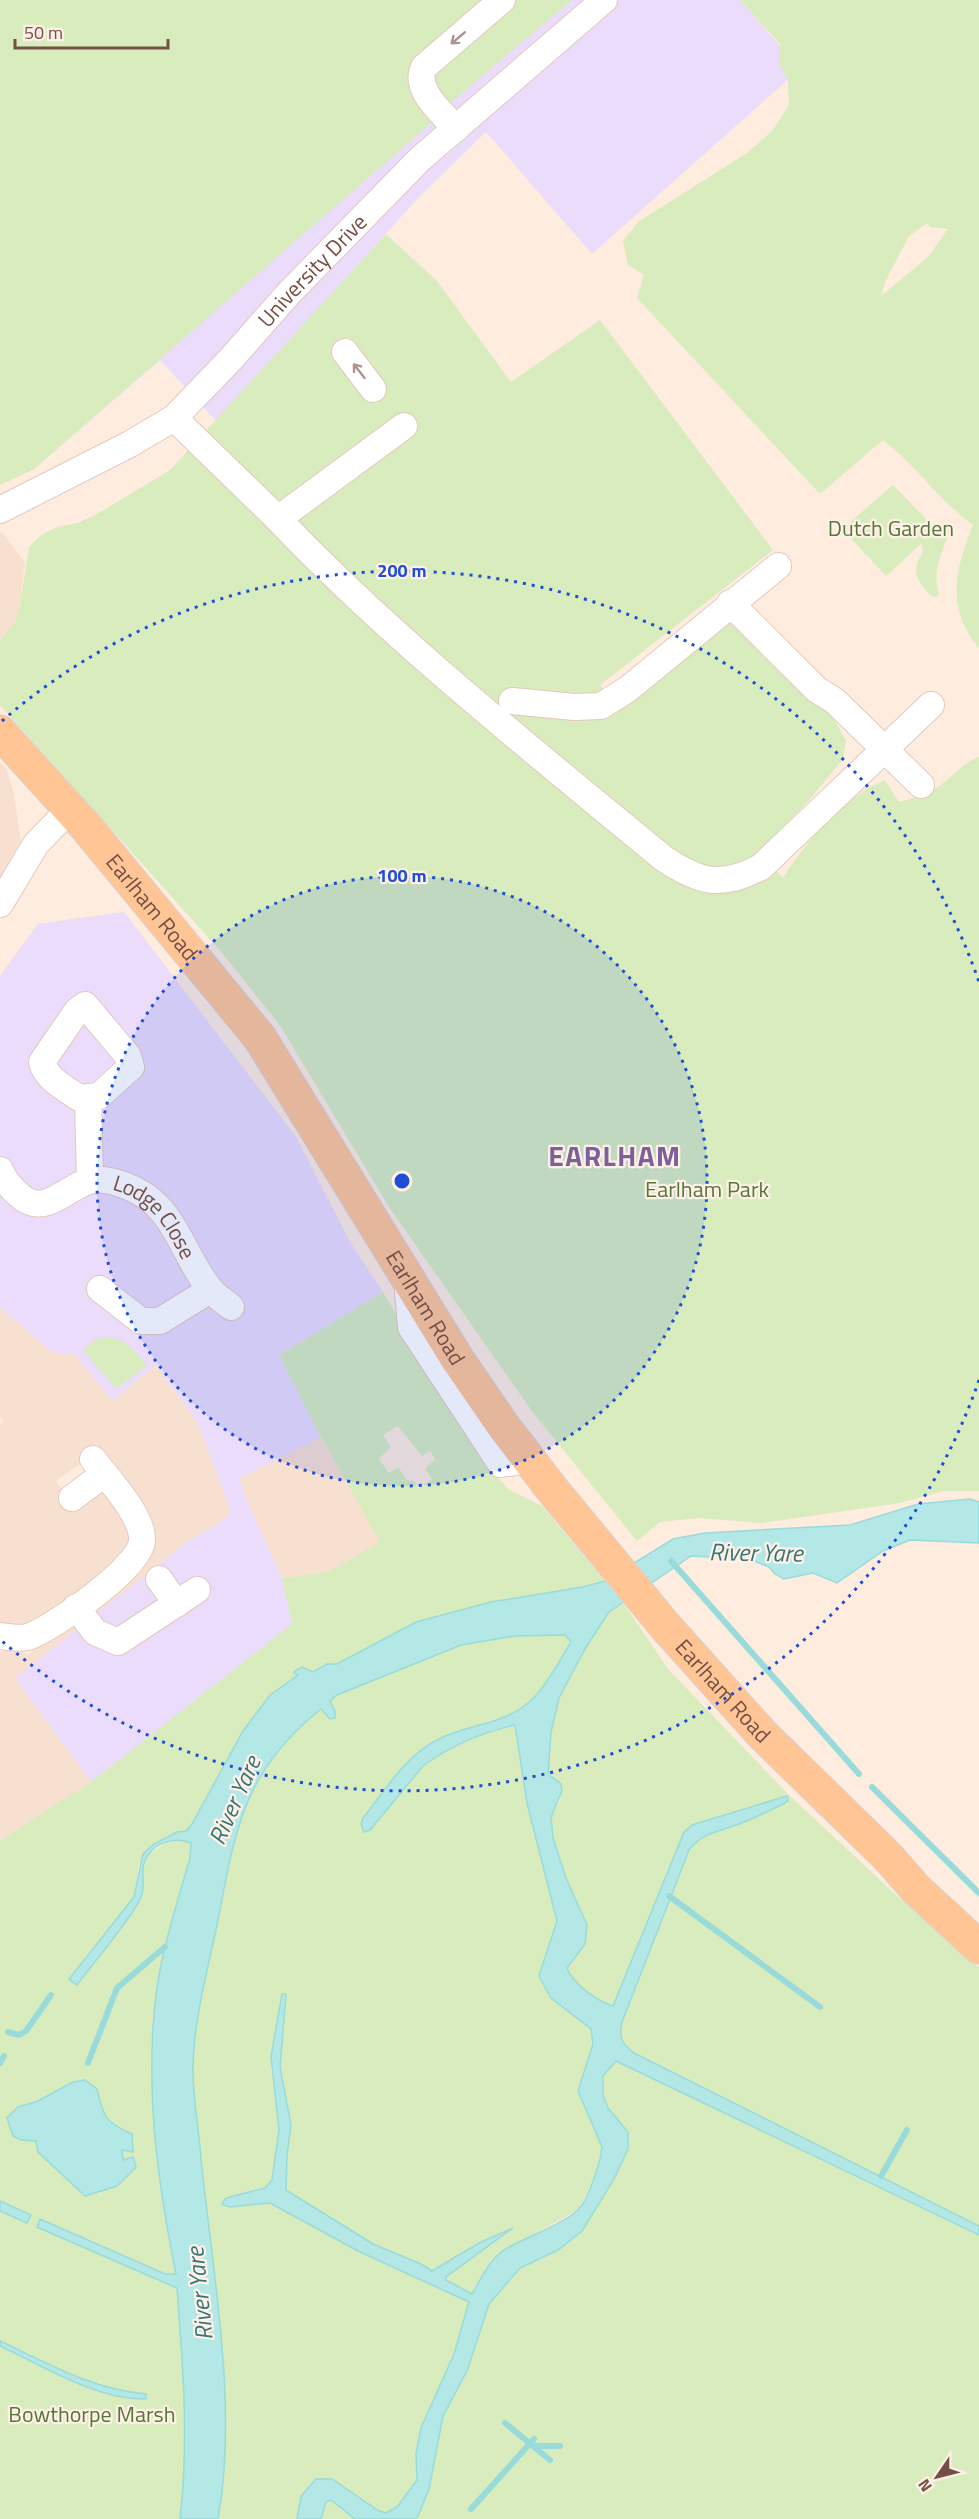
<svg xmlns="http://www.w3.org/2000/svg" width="979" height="2519" viewBox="0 0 979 2519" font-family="'Titillium Web',sans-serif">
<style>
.residential{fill:#f8e0d0}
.education{fill:#eadcfa}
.green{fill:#d8ecbd;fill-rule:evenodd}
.water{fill:#b3e8e7;stroke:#98dbda;stroke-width:1.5}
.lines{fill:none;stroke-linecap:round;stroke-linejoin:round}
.stream{stroke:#98dbda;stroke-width:6}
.minor-casing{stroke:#e4c9be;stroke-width:28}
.major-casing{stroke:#dbd1cf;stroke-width:35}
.minor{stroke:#fff;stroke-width:26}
.major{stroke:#ffc595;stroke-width:33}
.oneway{stroke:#ad958f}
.ring{fill:none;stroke:#1d4ed8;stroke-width:3;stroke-dasharray:3 6}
.labels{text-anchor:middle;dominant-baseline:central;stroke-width:4.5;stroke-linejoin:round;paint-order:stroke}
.street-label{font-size:22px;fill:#764e45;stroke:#fff1e7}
.park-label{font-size:22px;fill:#57773a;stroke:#fff1e7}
.water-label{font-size:24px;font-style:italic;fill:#357675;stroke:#fff1e7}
.district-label{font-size:28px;font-weight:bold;letter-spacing:1.5px;fill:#7c609a;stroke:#fff1e7}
.centre{fill:#1d4ed8;stroke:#fff1e7;stroke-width:3}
.ring-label{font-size:18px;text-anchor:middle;font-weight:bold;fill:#1d4ed8;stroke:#fff1e7;stroke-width:4.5;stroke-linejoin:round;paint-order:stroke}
</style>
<rect width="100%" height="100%" fill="#feeddf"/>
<!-- residential -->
<path class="residential" d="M2,532L25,562L19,610L14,623L0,641V533Z
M0,762L6,768L13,789L21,841L0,878Z
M124,912L296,1137L351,1244L383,1292L279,1355L321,1438L381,1542L328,1572L282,1578L91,1782L0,1840V1652L13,1648L28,1654L137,1573L154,1541L155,1529L150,1513L102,1448L56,1481L75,1507L99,1494L106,1495L134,1534L127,1558L34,1627L0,1624V1425L4,1422L0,1416V976L38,924Z"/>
<!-- education -->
<path class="education" d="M0,0H740L800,69L592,254L486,132L420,196L216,421L160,360L34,469L0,485Z
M124,912L296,1137L351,1244L383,1292L279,1355L321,1437L239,1479L246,1499L282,1578L292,1624L91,1782L15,1678L187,1542L223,1520L231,1512L198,1424L156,1365L113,1400L72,1353L64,1355L50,1351L0,1308V976L38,924Z"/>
<!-- green -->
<path class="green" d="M0,0H572L448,105L430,124L34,469L0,485Z
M740,0H979V648C945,607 955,571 973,525C939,500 916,466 883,440L820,494L637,298L644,275L628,265L623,241L638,222L747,153L772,131L789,105L788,81L779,62L780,44ZM927,223L930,227L948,229L928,257L881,296L886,280L909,236Z
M386,234L437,281L511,382L600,320L773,550L600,685L615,707L721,622L738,618L823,698L846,741L843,759L811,798L758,853L783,878C805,843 845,795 885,780L899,802C911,799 925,795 936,788C951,779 962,763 979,757V1491H944L900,1503L762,1523L699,1518L660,1522L637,1541L531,1410L389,1207L281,1027L223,954L0,705V641L14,623L19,610L29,547L41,535L57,527L78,523L97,514L170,470Z
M893,485L936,529L951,525C946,549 930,567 939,593L936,597L932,596C914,579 912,572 923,551L921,544L886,576L842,529Z
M383,1292L440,1390L494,1472L508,1489L542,1506L605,1581L583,1587L491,1602L416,1622L337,1664H327L313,1672L299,1674L269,1695L243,1731L192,1824L186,1831L177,1832L154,1844L139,1864L134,1897L69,1979L77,1984L142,1894V1866L149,1854L168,1841L183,1839L191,1843L190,1858C178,1900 164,1943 157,1987C144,2083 157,2180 176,2275H165L177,2288L183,2356L186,2473L180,2519H0V1840L91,1782L292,1624L282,1578L328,1572L380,1542L321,1437L279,1355ZM398,1426L422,1456L430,1451L435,1459L425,1469L432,1479L419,1488L414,1481L407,1480L398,1467L389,1473L379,1459L391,1447L383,1435Z
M105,1337C126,1338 134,1350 147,1365L116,1389L83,1350L93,1341Z
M624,1604L668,1669L787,1793L895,1894L979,1967V2226L634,2053C621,2043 619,2038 622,2022L689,1850C703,1831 724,1831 744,1822C757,1817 770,1810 783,1804L787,1796L692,1825L684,1832L614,2006C597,2002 573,1985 567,1967L585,1944L553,1838L551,1817L560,1800L561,1784L548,1774L551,1732L559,1698L585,1649L608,1613Z
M553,1634L565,1635L571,1642L538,1695L528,1705L508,1716L491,1720L411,1758L363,1818L361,1824L369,1830L423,1766C449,1746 484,1734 515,1725L527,1803L557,1922L539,1976L551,1998L591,2029L593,2044L578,2091L602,2147L596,2174L578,2210L503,2251L489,2265L472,2294L446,2280V2277L509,2230L479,2243L432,2271L421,2264L373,2244L286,2190L287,2155L291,2125L280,2067L286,1994L271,2070L278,2102L279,2130L272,2180L265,2188L227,2198L222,2204L229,2207L270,2203L358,2251L469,2302L454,2354L416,2453L417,2480L397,2507L386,2513L379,2511L332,2479H316L301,2496L297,2519H218C239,2402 211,2266 200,2148C198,2123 193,2096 193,2071C193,2018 210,1962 220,1910C236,1822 248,1768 321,1709L335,1711L330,1701L337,1695L461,1645L515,1636Z
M616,2061L979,2235V2519H415L443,2416L467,2371L489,2304L520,2268L558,2250L582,2231L614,2179L628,2149V2132L608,2108L603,2095V2076Z
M331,2500L355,2519H321L326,2501Z"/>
<!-- water -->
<path class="water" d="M970,1499L979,1502V1543L910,1540L883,1551L837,1583L813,1573L784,1579L775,1574L769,1567L749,1559L691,1556L608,1613L585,1649L559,1698L551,1732L548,1774L561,1784L562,1791L551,1817L553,1838L566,1878L587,1925L585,1944L567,1968C573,1984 597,2001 613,2006L684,1832L692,1825L787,1796L788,1801L783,1804C770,1810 757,1817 744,1822C724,1831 703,1831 689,1850L622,2022C619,2038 621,2043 634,2053L979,2226V2235L616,2061L603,2076V2095L608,2108L628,2132V2149L614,2179L582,2231L558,2250L520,2268L489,2304L467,2371L443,2416L429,2489L418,2516L415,2519H355L331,2500L326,2502L321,2519H297L301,2496L316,2479H332L379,2511L386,2513L397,2507L417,2480L416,2453L421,2428L454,2354L469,2302L358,2251L270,2203L229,2207L222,2204L226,2198L265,2188L272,2180L279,2130L271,2057L282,1994H286L280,2067L291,2125L287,2155L286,2190L373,2244L421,2264L432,2271L479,2243L513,2228L446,2277V2280L472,2294C481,2279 489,2260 504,2250C525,2237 560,2226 577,2211C588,2201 601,2161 602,2147L578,2091L593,2044L591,2029L551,1998L539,1976L557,1921L527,1803L515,1725C484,1732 449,1746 423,1766L370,1830L364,1832L361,1824L363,1818C384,1792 404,1758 435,1741C458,1728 486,1726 509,1715C540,1702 554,1669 571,1642L565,1635L515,1636L461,1645L337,1695L330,1701L335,1711V1718L330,1719L321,1709C248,1767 236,1823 220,1910C210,1962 193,2018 193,2071C193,2096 198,2123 200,2148C211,2266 239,2403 218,2519H180C189,2442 183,2365 177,2288L37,2227L40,2219L165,2274H176C157,2180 144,2083 157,1987C164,1943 178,1900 190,1858L191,1843C177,1837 158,1841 149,1854C138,1867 146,1880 142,1894C137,1912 90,1967 77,1985L69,1979L134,1897L143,1854L154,1844L177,1832L186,1831L192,1824L243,1731L270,1695L298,1675L294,1673L295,1671L302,1667L313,1672L327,1664H337L416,1622L491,1602L583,1587L605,1581L673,1539L705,1533L850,1525L918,1504Z
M85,2080L97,2089C103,2117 106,2123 132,2134L133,2152L122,2150L123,2160L133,2157L136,2167L117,2186L85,2196L38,2152L36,2141L21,2140L13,2136L7,2118L18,2107L38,2101L73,2082Z
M0,2201L31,2215L27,2223L0,2211Z
M0,2341C47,2363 94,2390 146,2394V2399C96,2400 45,2367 0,2346Z"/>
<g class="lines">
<!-- stream -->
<path class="stream" d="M671,1561L859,1774
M872,1787L979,1893
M669,1896L820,2007
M8,2032L19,2035L26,2031L51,1995
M0,2063L4,2056
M88,2063L117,1988L165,1947
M881,2176L907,2130
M505,2423L550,2460
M533,2446H560
M471,2509L534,2439"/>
<defs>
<g id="minor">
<path d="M456,129C442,112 413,90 424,67L502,0"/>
<path d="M345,352L373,389"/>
<path d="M174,418L278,519L404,426"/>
<path id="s1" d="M0,510L130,444L174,418L230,360L289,293L420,159L604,0"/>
<path d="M278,519C394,641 534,751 663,858C700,883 722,888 761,867L931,705"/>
<path d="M730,603L816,689L835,701L921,785"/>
<path d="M512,701L574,707L601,706L628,689L778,566"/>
<path d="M0,904L36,844L70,809"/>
<path d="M85,1005L128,1056L131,1067L99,1096L79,1098C65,1088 46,1079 42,1062L77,1011Z"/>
<path d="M88,1098L90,1180"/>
<path id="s2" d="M0,1170C4,1180 11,1188 19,1195C44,1218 65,1188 89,1181C98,1178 112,1181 121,1184C176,1202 178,1249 210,1289C215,1296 224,1301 231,1307"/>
<path d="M407,1280L411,1327L501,1464L529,1460"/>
<path d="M100,1289L141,1321H160L210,1290"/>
<path d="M72,1498L104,1474"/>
<path d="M159,1579L177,1604"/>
<path d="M76,1607L95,1632L118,1642L197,1590"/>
<path d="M0,1636C8,1637 20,1639 28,1637C53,1628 140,1568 142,1541C144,1516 107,1478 93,1459"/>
</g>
<g id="major">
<path id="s3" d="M0,732L87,828L260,1038L458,1360L504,1427L555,1493L666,1627L762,1734L888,1857L916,1889L979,1947"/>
</g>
</defs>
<!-- minor casing -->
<use href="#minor" class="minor-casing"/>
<!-- major casing -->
<use href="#major" class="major-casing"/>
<!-- minor -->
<use href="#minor" class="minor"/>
<!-- major -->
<use href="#major" class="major"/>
</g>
<!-- one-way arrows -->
<defs><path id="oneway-shaft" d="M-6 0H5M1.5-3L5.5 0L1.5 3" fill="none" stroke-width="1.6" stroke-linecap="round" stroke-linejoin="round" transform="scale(1.5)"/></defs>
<g class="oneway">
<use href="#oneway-shaft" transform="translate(458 38) rotate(140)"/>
<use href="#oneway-shaft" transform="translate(359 371) rotate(-128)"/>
</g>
<!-- distance rings -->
<circle cx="402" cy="1181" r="305" fill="#1d4ed8" fill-opacity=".12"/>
<g class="ring">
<circle cx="402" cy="1181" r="305"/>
<path d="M979 1380A610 610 0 0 1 2 1641M2 721A610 610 0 0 1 979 982"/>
</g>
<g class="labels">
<!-- street labels -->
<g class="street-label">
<text stroke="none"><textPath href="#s1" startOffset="399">University Drive</textPath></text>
<text stroke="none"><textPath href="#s3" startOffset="232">Earlham Road</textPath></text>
<text stroke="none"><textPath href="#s2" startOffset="190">Lodge Close</textPath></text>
<text stroke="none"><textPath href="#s3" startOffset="718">Earlham Road</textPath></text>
<text stroke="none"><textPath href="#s3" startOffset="1204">Earlham Road</textPath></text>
</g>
<!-- park labels -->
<g class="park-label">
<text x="891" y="528">Dutch Garden</text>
<text x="707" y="1189">Earlham Park</text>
<text x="92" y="2414">Bowthorpe Marsh</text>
</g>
<!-- water labels -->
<g class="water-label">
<text transform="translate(756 1552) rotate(1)">River Yare</text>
<text transform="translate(234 1800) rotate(-66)">River Yare</text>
<text transform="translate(199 2294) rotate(-96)">River Yare</text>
</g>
<!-- district labels -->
<g class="district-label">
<text x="615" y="1155">EARLHAM</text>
</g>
</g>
<circle cx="402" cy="1181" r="9" class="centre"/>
<g class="ring-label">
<text x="402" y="577">200 m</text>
<text x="402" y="882">100 m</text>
</g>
<!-- north arrow -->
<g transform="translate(937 2477) rotate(235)" stroke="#fff1e7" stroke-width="4.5" paint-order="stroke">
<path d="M0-4.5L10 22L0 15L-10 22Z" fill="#764e45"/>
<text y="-9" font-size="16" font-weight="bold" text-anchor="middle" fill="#764e45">N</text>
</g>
<!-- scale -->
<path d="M15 39v9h153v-9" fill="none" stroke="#764e45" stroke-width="3"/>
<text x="24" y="39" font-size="18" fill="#764e45" stroke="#fff1e7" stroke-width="4.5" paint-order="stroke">50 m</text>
</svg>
